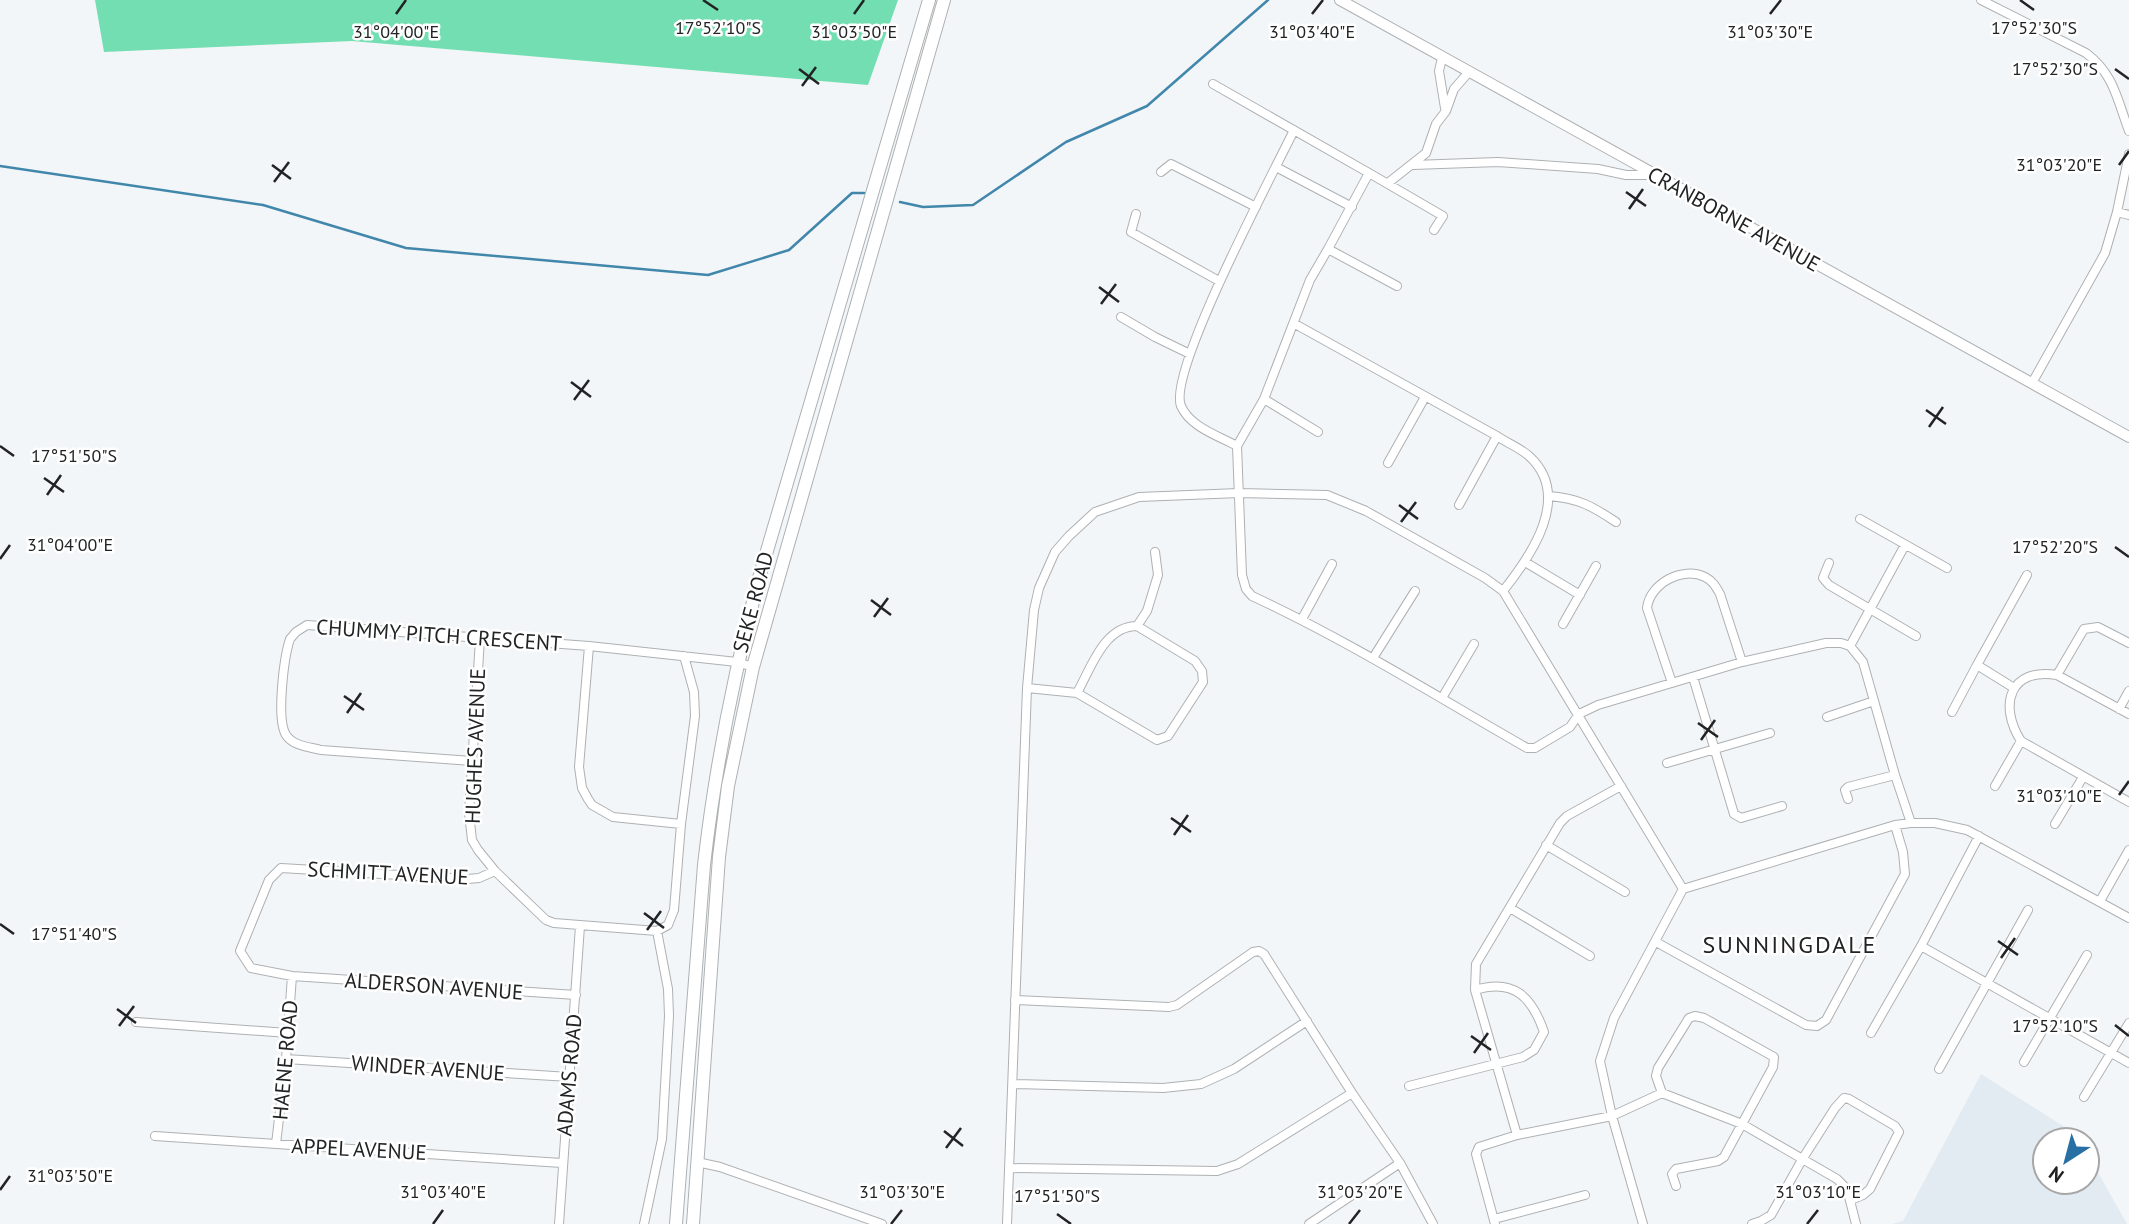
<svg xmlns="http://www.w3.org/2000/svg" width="2129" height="1224" viewBox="0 0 2129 1224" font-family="'PT Sans',sans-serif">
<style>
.built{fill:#e2eaf2}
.forest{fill:#73deb1}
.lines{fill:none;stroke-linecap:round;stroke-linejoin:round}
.stream{stroke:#4187ac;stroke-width:2.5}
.street-casing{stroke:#aeb1b3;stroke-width:10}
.secondary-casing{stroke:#aeb1b3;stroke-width:12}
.primary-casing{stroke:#aeb1b3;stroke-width:14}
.street{stroke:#fff;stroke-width:8}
.secondary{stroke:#fff;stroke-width:10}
.primary{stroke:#fff;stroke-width:12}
.ticks{fill:none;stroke:#222324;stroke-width:2.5}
.labels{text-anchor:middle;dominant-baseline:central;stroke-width:5;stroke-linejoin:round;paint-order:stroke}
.street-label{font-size:21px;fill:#222324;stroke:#fff}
.quarter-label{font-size:24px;letter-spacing:2px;fill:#222324;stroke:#fff}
.ticks-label{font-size:18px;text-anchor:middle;fill:#222324;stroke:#fff;stroke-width:5;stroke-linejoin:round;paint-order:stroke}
</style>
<rect width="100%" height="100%" fill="#f3f6f8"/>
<!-- built -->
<path class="built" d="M1981,1074L2085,1140H2045V1182H2087V1141L2099,1149L2092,1162L2127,1224H1892L1903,1221Z"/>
<!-- forest -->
<path class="forest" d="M95,0H898L868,85L352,41L104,52Z"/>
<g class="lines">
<!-- stream -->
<path class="stream" d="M0,166L263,205L406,248L708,275L789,250L852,193H864
M900,202L923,207L973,205L1066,142L1147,106L1268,0"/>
<defs>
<path id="street" d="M1981,0L2086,53C2114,74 2117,99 2129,131
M1442,58L1439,71L1445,108
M1213,84L1369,173
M1413,165L1498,162L1598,169L1626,175H1654
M1276,167L1352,207
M1161,172L1171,164L1256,207
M1388,183L1426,153L1436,124L1446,111L1454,89L1468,73
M2117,212L2129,215
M1136,214L1131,232L1219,281
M1328,249L1369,173L1443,216L1434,230
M1397,286L1328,249L1310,280L1264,399L1237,446L1242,575L1246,589L1252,596C1347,640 1436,696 1527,748H1535L1570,727L1579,714L1598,705L1742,662L1826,643H1841L1850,646L1863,662L1895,775L1911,823
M1121,317L1155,337L1190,354
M1295,324L1497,436C1507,443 1520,448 1529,456C1573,496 1531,556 1503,591
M2032,383L2105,253L2117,212L2129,154
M1264,399L1318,432
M1237,446C1219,436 1190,427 1181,406C1167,372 1274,172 1294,130
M1388,463L1425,397
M1548,496C1578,498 1592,506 1616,522
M1459,505L1497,436
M1860,519L1947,568
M1525,562L1580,595
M1829,563L1823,578L1829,585L1916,636
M1302,619L1332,564
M1563,624L1596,566
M1137,626L1147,611L1158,575L1155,552
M480,639L469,813L472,840L478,850L495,871L546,920L554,923L657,931
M589,646L579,767L582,788L588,799L592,805L613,817L681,824
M1850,646L1905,545
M1373,658L1415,591
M1977,665L2027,575
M2057,675L2084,629L2098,627L2129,643
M1693,677L1734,814L1741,818L1782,806
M1672,683L1647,608C1650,583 1683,566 1705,577C1713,581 1716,587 1720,594L1742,662
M1027,688L1077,693L1157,740L1168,736L1203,682L1202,671L1195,661L1137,626C1104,626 1091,668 1077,693
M1442,698L1474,644
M2119,709L2129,691
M1952,712L1977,665L2014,688
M2129,714L2057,675C2010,667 1998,705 2021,741L2129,802
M1827,717L1874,701
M472,761L321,750C310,747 293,746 286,735C276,719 284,657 290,639L296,632L307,625L589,646L737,662L753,667
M1667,763L1770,733
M1995,786L2021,741
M1848,799L1845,790L1848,787L1895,775
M2055,824L2083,777
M1546,845L1625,892
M495,871L479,878L467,879L281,868L269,880L240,951L251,968L292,976L576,995
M2100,901L2129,850
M1510,908L1590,956
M1656,942L1806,1025L1817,1026L1826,1020L1905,874L1903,852L1895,825
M1921,946L2129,1063
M1015,1000L1169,1007L1177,1005L1253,952L1259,951L1264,954L1352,1093L1400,1163L1309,1224
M136,1022L288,1033
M1871,1033L1921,946L1979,836
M286,1059L569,1077
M2024,1062L2087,955
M1939,1069L2028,910
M1013,1084L1163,1088L1201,1084L1234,1069L1307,1021
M1409,1086L1523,1057L1534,1050L1544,1032C1532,997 1514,978 1475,990
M1662,1093L1656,1076L1658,1068L1689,1018L1695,1016L1704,1018L1774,1057L1773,1067L1724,1157L1718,1161L1676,1169L1672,1174L1676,1186
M2084,1097L2129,1023
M1517,1135L1475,990L1476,964L1560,823L1567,816L1621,786
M155,1136L562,1163
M276,1144L286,1059L292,976
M697,1162L720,1167L882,1224
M1400,1163L1433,1224
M1009,1168L1217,1171L1238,1164L1352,1093
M1494,1219L1585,1195
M559,1224L580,926
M644,1224L662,1139L669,1016L668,989L657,931L668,925L674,910L681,824L695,716L694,692L684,656
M1007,1224L1027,688L1034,610L1039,588L1055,552L1069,536L1095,512L1139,497L1239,493L1327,495L1366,511L1485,578L1503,591L1683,889
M1495,1224L1476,1154L1479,1147L1517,1135L1612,1116L1662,1093L1742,1124L1837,1179L1847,1189L1856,1224
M1643,1224L1612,1116L1600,1061L1614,1018L1683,889L1895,825L1911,823H1935L1967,830L2129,918
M1752,1224L1761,1221L1771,1215L1803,1158L1835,1108L1844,1098L1849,1099L1895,1126L1899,1132L1870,1189L1863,1195L1851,1200"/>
<path id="secondary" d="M1340,0L2129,437"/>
<path id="primary" d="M676,1224L704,865C715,768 734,673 759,578L929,0
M693,1224L719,857L728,786L753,667L944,0"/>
</defs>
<!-- street casing -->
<use href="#street" class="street-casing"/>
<!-- secondary casing -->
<use href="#secondary" class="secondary-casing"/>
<!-- primary casing -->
<use href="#primary" class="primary-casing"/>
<!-- street -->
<use href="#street" class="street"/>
<!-- secondary -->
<use href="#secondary" class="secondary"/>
<!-- primary -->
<use href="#primary" class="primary"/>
</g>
<!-- ticks -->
<path class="ticks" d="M703,0L718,10M2020,0L2034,10M396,14L406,0M854,14L864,0M1312,14L1323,0M1770,14L1781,0M799,69L819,84M2115,69L2129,79M802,86L816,67M272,165L291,179M2119,165L2129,151M274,182L289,162M1626,192L1646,206M1629,209L1643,189M1099,287L1119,302M1101,304L1116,284M571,382L591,397M574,400L589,380M1926,410L1946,424M1929,427L1943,407M0,446L14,456M44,478L64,492M47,495L61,475M1399,505L1418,519M1401,522L1416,502M2115,547L2129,557M0,559L10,545M871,600L891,615M874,617L888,598M344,696L364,710M347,713L361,693M1698,723L1718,737M1701,740L1715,720M2119,795L2129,781M1171,818L1191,832M1174,835L1188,815M644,913L664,928M0,924L14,934M647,930L661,911M1998,941L2018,955M2001,958L2015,938M117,1009L136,1023M2115,1025L2129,1036M119,1026L134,1006M1471,1036L1491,1050M1474,1053L1488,1033M944,1131L963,1146M946,1148L961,1128M0,1190L10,1176M1057,1214L1071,1224M433,1224L443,1210M891,1224L902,1210M1349,1224L1360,1210M1807,1224L1818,1210"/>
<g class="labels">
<!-- street labels -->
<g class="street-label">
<text transform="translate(1734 219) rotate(29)">CRANBORNE AVENUE</text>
<text transform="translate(753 602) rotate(-75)">SEKE ROAD</text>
<text transform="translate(439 635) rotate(4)">CHUMMY PITCH CRESCENT</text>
<text transform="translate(475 746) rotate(-88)">HUGHES AVENUE</text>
<text transform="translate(388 873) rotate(3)">SCHMITT AVENUE</text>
<text transform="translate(434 986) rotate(4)">ALDERSON AVENUE</text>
<text transform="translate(285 1060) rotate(-85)">HAENE ROAD</text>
<text transform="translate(428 1068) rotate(4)">WINDER AVENUE</text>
<text transform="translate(569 1075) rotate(-85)">ADAMS ROAD</text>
<text transform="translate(359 1149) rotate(3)">APPEL AVENUE</text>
</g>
<!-- quarter labels -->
<g class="quarter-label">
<text x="1790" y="944">SUNNINGDALE</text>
</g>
</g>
<g class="ticks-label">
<text x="718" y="34">17°52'10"S</text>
<text x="2034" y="34">17°52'30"S</text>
<text x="854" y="38">31°03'50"E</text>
<text x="1312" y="38">31°03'40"E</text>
<text x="1770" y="38">31°03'30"E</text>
<text x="396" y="38">31°04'00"E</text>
<text x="2055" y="75">17°52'30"S</text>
<text x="2059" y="171">31°03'20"E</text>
<text x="74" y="462">17°51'50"S</text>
<text x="70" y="551">31°04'00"E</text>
<text x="2055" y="553">17°52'20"S</text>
<text x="2059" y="802">31°03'10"E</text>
<text x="74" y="940">17°51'40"S</text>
<text x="2055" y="1032">17°52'10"S</text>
<text x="70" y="1182">31°03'50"E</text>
<text x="443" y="1198">31°03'40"E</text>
<text x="902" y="1198">31°03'30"E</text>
<text x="1360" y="1198">31°03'20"E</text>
<text x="1818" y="1198">31°03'10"E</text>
<text x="1057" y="1202">17°51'50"S</text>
</g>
<!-- north arrow -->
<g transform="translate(2066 1161) rotate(216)"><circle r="33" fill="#ffffff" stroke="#a7a7a7" stroke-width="2"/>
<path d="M0-5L12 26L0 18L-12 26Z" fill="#2870a4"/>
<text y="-10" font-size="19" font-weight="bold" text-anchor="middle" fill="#222324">N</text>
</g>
</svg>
